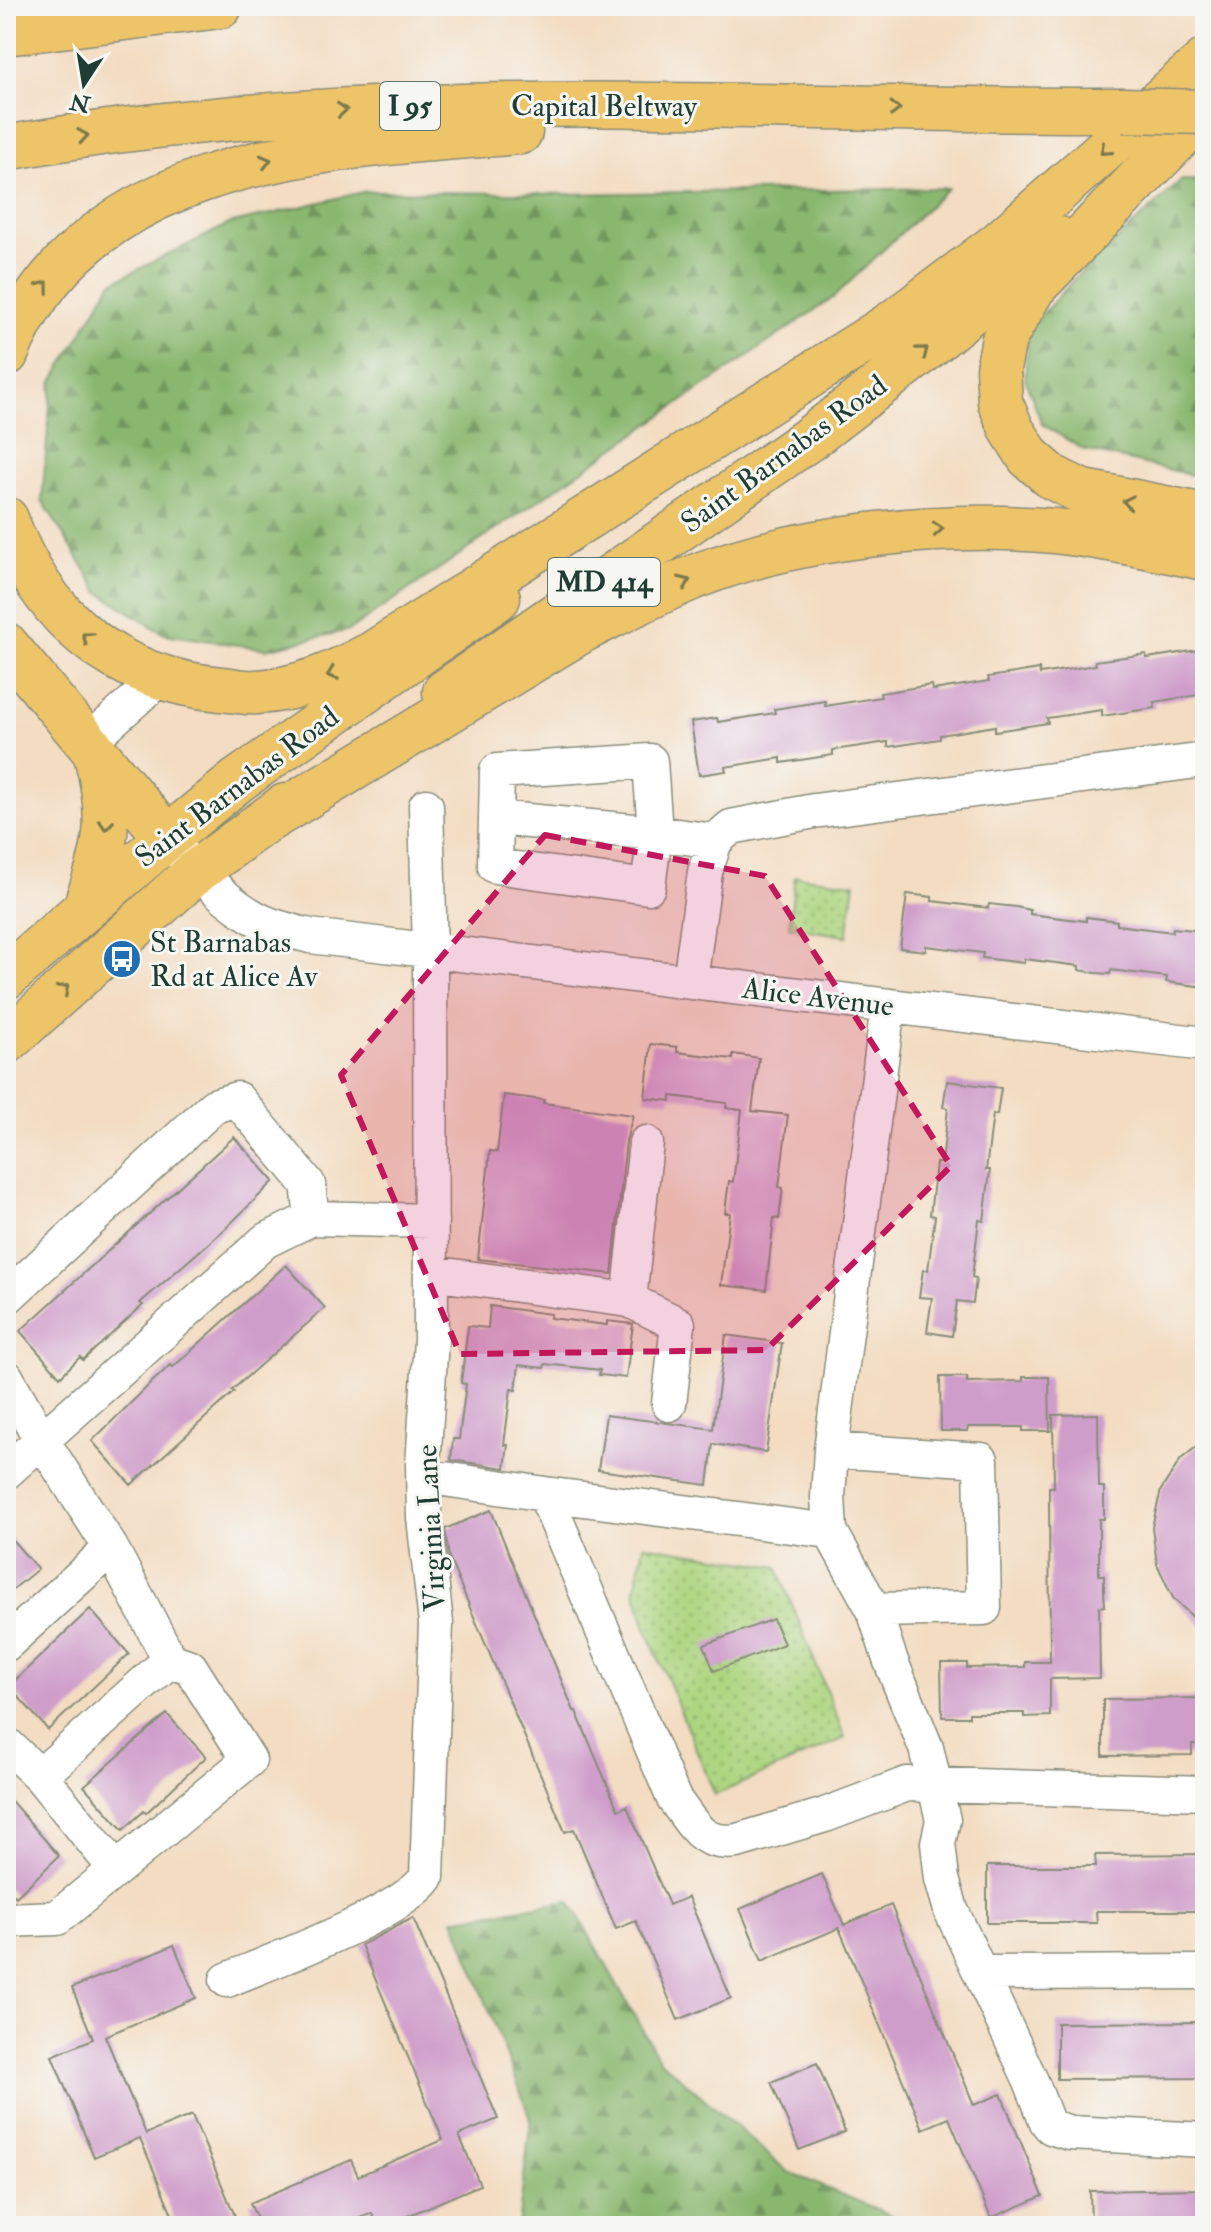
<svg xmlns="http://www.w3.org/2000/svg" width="1211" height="2232" viewBox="0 0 1211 2232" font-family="'IM FELL Double Pica',serif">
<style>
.forest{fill:url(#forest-firs);stroke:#547a52;stroke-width:2}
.park{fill:url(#park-dots);stroke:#668a5a;stroke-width:2}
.building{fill:#cf9dca}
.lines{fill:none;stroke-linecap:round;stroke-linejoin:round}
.minor-casing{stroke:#898c7a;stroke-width:37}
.major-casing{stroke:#898c7a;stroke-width:47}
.highway-casing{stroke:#898c7a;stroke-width:47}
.minor{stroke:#fff;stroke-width:34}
.major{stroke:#eec469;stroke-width:44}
.highway{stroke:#eec469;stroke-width:44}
.highway-bridge-casing{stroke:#898c7a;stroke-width:47;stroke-linecap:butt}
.highway-bridge{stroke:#eec469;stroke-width:44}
.oneway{stroke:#7c7a4c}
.marked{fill:#c2185b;fill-opacity:0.2;stroke:#c2185b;stroke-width:6;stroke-dasharray:16 10;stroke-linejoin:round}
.labels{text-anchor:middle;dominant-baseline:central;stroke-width:6;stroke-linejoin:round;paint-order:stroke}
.shield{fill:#f6f6f2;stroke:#60746d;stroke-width:2}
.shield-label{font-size:28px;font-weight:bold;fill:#1f3d34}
.street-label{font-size:30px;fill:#1f3d34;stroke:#f6f6f2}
.poi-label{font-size:30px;fill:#1f3d34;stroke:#f6f6f2;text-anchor:start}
</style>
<defs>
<pattern id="forest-firs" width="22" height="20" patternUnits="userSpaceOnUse" patternTransform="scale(2)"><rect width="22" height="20" fill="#8ab76f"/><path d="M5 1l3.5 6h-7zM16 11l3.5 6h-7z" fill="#70965c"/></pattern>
<pattern id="park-dots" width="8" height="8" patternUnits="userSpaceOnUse" patternTransform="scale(2)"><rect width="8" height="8" fill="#aed681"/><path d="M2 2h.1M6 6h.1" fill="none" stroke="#8daf6a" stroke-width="1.8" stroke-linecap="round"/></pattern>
</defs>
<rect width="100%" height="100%" fill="#f6f6f2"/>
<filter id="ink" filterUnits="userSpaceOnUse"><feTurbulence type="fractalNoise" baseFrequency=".0125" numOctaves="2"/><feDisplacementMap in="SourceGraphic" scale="16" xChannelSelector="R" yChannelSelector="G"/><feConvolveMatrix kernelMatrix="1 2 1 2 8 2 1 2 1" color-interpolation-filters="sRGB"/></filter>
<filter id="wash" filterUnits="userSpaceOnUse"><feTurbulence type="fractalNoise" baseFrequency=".006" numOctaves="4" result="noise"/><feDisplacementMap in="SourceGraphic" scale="32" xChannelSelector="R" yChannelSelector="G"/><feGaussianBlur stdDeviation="1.8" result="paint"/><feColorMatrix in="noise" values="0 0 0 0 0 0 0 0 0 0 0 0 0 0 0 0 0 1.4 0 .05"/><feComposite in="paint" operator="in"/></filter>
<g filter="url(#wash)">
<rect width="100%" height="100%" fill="#f3dcc1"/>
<!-- forest -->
<path class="forest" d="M1182,180L1205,181V478L1084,450L1042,424L1025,379L1028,330L1073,280Z
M948,188L834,297L350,630L266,649L164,634L99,592L42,500L52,383L111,283L229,224L367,191L565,194Z
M570,1901L659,2059L788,2172L917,2226H518L531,2119L454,1919Z"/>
<!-- park -->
<path class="park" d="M795,876L855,883L847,936L789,927Z
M644,1545L777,1567L845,1738L715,1795L646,1628L635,1590Z"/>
<g id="blocks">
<!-- building -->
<path class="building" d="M1205,649V694L1154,702L1155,708L1102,716V710L1047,718L1048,723L995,731V726L940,735V739L888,747V742L833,750V755L781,763V758L725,767L726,771L699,775L691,722L717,718L718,722L775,713L774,709L825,701V706L881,697L880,693L932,685L933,690L989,681L988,677L1015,673L1039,669L1040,674L1096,665L1095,661L1146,654L1147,658Z
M907,894L932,897V901L988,908L989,904L1016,907L1030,910V914L1086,921V917L1117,921V925L1172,932L1173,928L1205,931V987L1166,982L1167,977L1111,970L1110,974L1096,973L1079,970V966L1024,959V963L982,958L983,953L926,946V951L900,948Z
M651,1044L677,1047V1052L733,1059V1054L759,1058L752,1111L788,1115L779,1187L783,1188L779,1219L774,1218L766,1290L721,1285L730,1213H725L727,1196L729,1181L733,1182L742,1110L726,1108L727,1103L671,1096V1101L645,1098Z
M947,1081L1001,1088L997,1115L993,1114L986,1170H990L984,1221L979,1220L972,1277L976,1278L973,1303L957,1301L952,1336L927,1332L932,1298L919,1297L923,1270H928L935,1216L930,1215L936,1163H942L948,1108L943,1107Z
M504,1095L544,1100L543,1103L633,1115L626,1141L612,1274L478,1259L490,1151L497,1152Z
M234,1137L274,1181L226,1228L140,1303L143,1305L104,1341L83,1360L80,1357L60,1377L20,1331Z
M286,1265L325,1308L232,1390L234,1392L131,1485L92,1441L152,1382L171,1365L173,1367Z
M490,1306L551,1314L550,1318L607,1325V1321L633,1324L626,1378L599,1375L600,1370L545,1364L544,1368L519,1365L516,1390L511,1389L504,1445H508L505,1468L451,1460L453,1439H459L466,1384L461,1383L468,1326L488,1328Z
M726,1335L782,1343L766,1452L713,1444L708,1485L598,1470L606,1415L713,1429Z
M940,1377H967V1382L1023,1381V1377H1049L1050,1431H1023V1427H968L967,1431H941Z
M1098,1414L1099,1487H1104V1519H1099V1575H1104V1591L1105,1606L1099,1607L1100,1678L1050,1679V1716L1024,1717V1713H969V1717H942L941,1663H967V1668L1025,1667V1662H1050L1049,1487H1054L1053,1415Z
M1205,1440V1629L1173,1598L1157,1564L1152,1527L1161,1490L1181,1459Z
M491,1510L574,1711H576L618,1810L627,1806L669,1905L688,1897L731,1998L678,2020L636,1921L616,1929L574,1829L565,1832L449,1558L445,1529Z
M6,1533L38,1569L6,1595Z
M90,1609L129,1654L48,1730L9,1686Z
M773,1619L784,1644L714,1671L704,1645Z
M1205,1698V1744H1192V1755L1103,1756V1699Z
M167,1714L206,1757L146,1813L144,1811L123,1830L84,1786Z
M6,1795L59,1856L16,1897L6,1886Z
M1205,1854V1911H1096L1097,1923H987V1866H1096L1095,1855Z
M822,1874L844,1925L891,1905L974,2105L1001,2094L1043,2196L991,2218L949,2118L923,2129L839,1928L762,1961L740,1909Z
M413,1918L498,2119L459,2135L480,2185L384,2226H378L372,2213L342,2226H260L250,2203L351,2160L358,2176L443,2140L361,1945Z
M174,1945L196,1998L105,2036L146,2134L192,2115L235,2216L210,2226H177L140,2138L94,2157L52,2056L93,2039L72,1988Z
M1205,2022V2078L1057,2079V2023Z
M817,2063L845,2132L799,2150L771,2082Z
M1205,2189V2226H1091L1090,2191Z"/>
</g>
</g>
<g filter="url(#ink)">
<use href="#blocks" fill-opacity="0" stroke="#898c7a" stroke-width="2"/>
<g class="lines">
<defs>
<path id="minor" d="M88,742L160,678
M496,818L655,833L650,761L497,771L495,866L648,887L655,833L715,841
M182,855C204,879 232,907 261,921C276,928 294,932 310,936L1205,1044
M690,981L705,872L715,841L731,827L814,811L1205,760
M888,1006L831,1450L828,1497L830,1531L874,1610L890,1659L926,1748L943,1820L938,1843L942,1879L951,1910L1031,2081L1047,2122L1051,2127L1070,2133L1205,2140
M431,1273L629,1300L678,1324L669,1404
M6,1298L214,1106L237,1099L308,1184L312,1218
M629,1300L646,1143
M6,1377L41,1439L111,1548L170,1660L40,1776
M831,1450L981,1460L984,1608L874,1610
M6,1472L265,1241L312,1218L431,1221
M424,1476L545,1494L674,1799C694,1825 701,1846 737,1841L825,1815L907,1784L1205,1793
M545,1494L830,1531
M6,1644L111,1548
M6,1744L40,1776L115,1868
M6,1920L57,1918L249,1760L190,1667L170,1660
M982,1973L1205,1972
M227,1980C270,1962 405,1912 427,1877L436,1623L424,1518L423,1465L431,1340L430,952L426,806"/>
<path id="major" d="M867,342L997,245L1205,61
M445,692L809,439L917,356L1059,239
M6,977L167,838L237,781L498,598
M6,1042L197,871L285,806"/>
<path id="highway" d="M6,33L220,6
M1205,111L1033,288L1004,339L998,369L1000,402L1012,430L1029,457L1052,477L1080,491L1205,516
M6,148C375,81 751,112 1123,110
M6,354C88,151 335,147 520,132
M6,519C42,618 114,679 221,689C233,690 246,693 257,692C298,690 336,673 372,654L896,321
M6,645L167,838
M253,829L583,630C621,611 659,591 699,575C803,535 944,521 1055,531C1105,536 1155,548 1205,558
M85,908C107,846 113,819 96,755"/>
</defs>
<!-- minor casing -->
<use href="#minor" class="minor-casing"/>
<!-- major casing -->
<use href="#major" class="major-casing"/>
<!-- highway casing -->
<use href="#highway" class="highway-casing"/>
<!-- minor -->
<use href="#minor" class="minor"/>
<!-- major -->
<use href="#major" class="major"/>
<!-- highway -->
<use href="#highway" class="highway"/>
<defs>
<path id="highway-bridge" d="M1123,110L1205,112"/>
</defs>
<!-- highway-bridge casing -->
<use href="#highway-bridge" class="highway-bridge-casing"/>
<!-- highway-bridge -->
<use href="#highway-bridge" class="highway-bridge"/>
</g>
<!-- one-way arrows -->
<defs><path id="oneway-chevron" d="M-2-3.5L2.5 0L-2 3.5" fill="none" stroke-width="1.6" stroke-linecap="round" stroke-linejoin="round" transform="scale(2)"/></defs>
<g class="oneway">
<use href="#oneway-chevron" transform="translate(895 109) rotate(1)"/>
<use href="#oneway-chevron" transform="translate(342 110) rotate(-4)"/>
<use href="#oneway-chevron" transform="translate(83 136) rotate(-9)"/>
<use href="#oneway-chevron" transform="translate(1105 150) rotate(139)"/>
<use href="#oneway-chevron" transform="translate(266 161) rotate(-14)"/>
<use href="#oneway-chevron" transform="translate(44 286) rotate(-53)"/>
<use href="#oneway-chevron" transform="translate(923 351) rotate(-39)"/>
<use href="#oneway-chevron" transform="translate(1128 502) rotate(-169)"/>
<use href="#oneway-chevron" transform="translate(938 529) rotate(-4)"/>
<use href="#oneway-chevron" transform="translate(685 582) rotate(-23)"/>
<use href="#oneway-chevron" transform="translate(87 637) rotate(-143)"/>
<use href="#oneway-chevron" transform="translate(332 674) rotate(159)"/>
<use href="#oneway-chevron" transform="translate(106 825) rotate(95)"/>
<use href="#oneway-chevron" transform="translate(64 989) rotate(-42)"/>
</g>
</g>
<!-- marked area -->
<path class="marked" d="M545,835L765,876L951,1166L766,1350L460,1354L341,1075Z"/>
<!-- icons -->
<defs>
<symbol id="bus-disc" viewBox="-11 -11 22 22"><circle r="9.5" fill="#1f6fb2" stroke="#f6f6f2"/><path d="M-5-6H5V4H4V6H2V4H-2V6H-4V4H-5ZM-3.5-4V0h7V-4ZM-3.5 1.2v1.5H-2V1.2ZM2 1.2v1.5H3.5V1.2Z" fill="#fff"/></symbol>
</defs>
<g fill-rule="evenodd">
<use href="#bus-disc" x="100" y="937" width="44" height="44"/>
</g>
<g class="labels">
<!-- shield labels -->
<g class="shield">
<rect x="380" y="82" width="60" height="48" rx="6"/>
<rect x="548" y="558" width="112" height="48" rx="6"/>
</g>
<g class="shield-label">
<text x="410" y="106">I 95</text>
<text x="604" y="582">MD 414</text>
</g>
<!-- street labels -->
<g class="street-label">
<text x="604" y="106">Capital Beltway</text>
<text transform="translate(784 454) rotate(-36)">Saint Barnabas Road</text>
<text transform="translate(237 787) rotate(-37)">Saint Barnabas Road</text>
<text transform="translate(818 997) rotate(7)">Alice Avenue</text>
<text transform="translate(431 1528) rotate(-93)">Virginia Lane</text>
</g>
<!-- poi labels -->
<g class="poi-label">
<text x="150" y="942">St Barnabas<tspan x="150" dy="34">Rd at Alice Av</tspan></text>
</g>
</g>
<!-- margin -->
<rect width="1211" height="2232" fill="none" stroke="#f6f6f2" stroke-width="32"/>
<!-- north arrow -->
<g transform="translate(84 84) rotate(192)" stroke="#f6f6f2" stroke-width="6" paint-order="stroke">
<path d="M0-6L14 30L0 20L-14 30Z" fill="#1f3d34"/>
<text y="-12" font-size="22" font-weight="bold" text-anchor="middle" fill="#1f3d34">N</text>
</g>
</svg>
